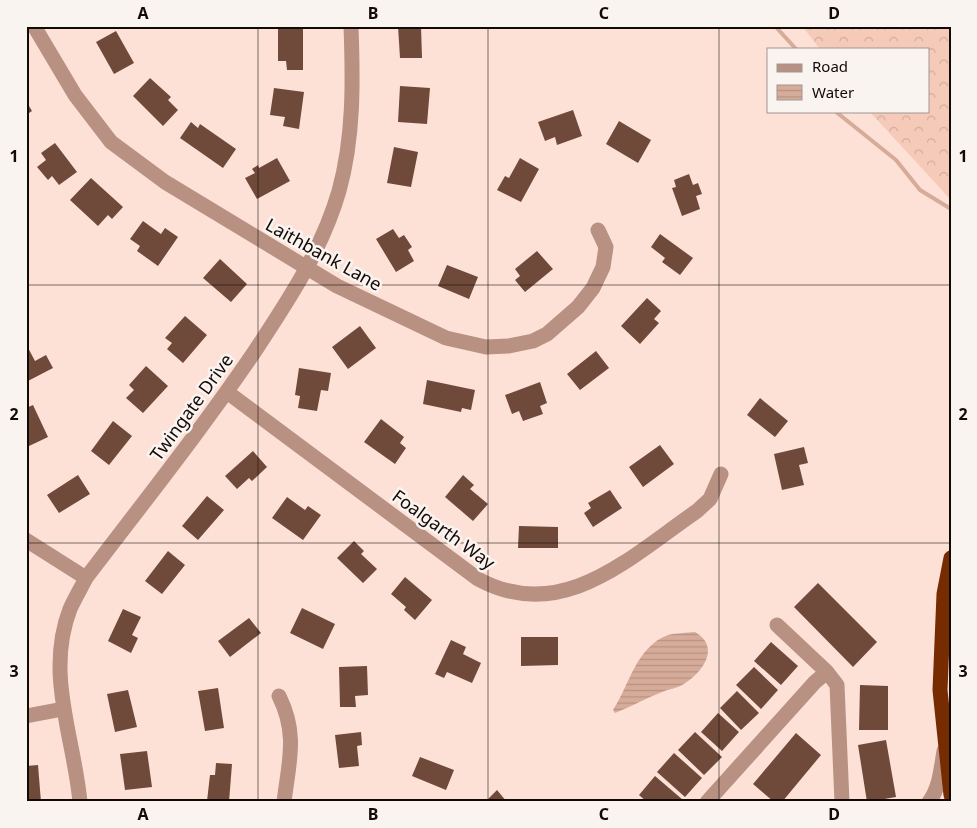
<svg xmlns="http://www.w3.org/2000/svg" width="977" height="828" viewBox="0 0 977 828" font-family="'Noto Sans',sans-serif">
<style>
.forest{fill:url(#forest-crowns)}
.water{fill:url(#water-rules)}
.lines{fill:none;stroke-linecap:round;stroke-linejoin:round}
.stream{stroke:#d6ab99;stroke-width:4}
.building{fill:#6f4a3b}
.minor{stroke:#b89182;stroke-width:15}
.highway{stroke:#772b01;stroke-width:15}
.grid{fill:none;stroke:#130905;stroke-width:1;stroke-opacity:0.55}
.labels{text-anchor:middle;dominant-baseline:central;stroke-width:5;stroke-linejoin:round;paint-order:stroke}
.street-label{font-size:18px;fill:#130905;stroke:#faf4f1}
.neatline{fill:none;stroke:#130905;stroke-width:2}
.grid-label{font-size:16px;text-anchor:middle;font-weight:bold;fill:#130905}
</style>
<defs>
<pattern id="forest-crowns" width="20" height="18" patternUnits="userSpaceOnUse" patternTransform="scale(1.25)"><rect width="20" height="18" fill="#f6cab8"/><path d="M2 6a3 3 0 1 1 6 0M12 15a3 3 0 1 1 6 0" fill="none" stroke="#d2ac9d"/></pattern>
<pattern id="water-rules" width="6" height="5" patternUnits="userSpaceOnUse" patternTransform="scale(1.25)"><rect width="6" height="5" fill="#d6ab99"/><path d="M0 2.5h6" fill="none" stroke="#b79282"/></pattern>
</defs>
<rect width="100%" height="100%" fill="#fde1d7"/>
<!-- forest -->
<path class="forest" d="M802,26H951V200L869,111H928V49H820Z"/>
<!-- water -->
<path class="water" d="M695,632C721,647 703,672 684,684C678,688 669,689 662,692C646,698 631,707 615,713L613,710C630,684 636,647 668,635C676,633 687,633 695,632Z"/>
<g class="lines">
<!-- stream -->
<path class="stream" d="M775,26L796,49
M835,111L896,160L920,190L951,209"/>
</g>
<!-- building -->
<path class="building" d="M278,26H303V70H287L286,61H278Z
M398,26H421L422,58H400Z
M116,31L134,63L114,74L96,42Z
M150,78L171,97L168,100L178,110L163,126L133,96Z
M400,86L430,88L427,124L398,122Z
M274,88L304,92L299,129L283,126L285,117L270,115Z
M26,101L32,111L26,115Z
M573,110L582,136L557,145L555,137L545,141L538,122Z
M619,121L651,140L638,163L606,144Z
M191,122L198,128L200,124L236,149L223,168L180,138Z
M55,143L77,172L59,185L52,176L48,180L37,167L46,160L41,153Z
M394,147L418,152L411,187L387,183Z
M277,158L290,181L257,199L245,178L255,173L252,169L258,165L259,168Z
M520,158L539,169L521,202L497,190L505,176L509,178Z
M689,174L693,185L698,183L702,194L696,196L700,209L682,216L672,188L676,187L674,180Z
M91,178L123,207L112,219L108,215L98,226L70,200Z
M143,221L161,234L165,228L178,237L158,266L137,251L140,246L130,239Z
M393,229L399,238L404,235L412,247L408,250L414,261L396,272L376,239Z
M660,234L693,258L680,275L662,262L665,258L651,247Z
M537,251L553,269L525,292L515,280L520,276L515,269Z
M220,259L247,284L231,302L203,278Z
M447,265L478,277L469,299L438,286Z
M647,298L661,311L654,319L659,323L640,344L621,326Z
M185,316L207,335L183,363L167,349L172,343L165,338Z
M360,326L376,348L348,369L332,347Z
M26,344L35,361L46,355L53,368L26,382Z
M596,351L609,368L580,390L567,374Z
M146,366L168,386L143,413L126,398L134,390L129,385Z
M299,368L331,373L328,391L321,390L317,411L298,408L300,396L295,395Z
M427,380L475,390L471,410L462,408L461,412L423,404Z
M540,382L547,403L540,406L543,414L523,421L519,411L512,414L505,395Z
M760,398L788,421L775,437L747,415Z
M33,405L48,437L27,447L26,408Z
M381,419L404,437L400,443L406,448L395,464L364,442Z
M113,421L132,436L109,465L91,451Z
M660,445L674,464L643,487L629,467Z
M804,447L808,463L799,465L804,485L782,490L774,454Z
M253,451L267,467L252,481L249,478L237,489L225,476Z
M78,475L90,494L59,513L47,495Z
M463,475L474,485L470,489L488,504L473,521L445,497Z
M610,490L622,508L593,527L584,513L591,508L588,503Z
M207,496L224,510L198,540L182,526Z
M287,497L305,510L308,506L321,515L303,540L272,518Z
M519,526L558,527V548H518Z
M354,541L364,551L361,554L377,569L363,583L337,558Z
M168,551L185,565L162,594L145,581Z
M405,577L432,600L415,620L404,610L406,607L391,594Z
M818,583L877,642L853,667L794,607Z
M302,608L335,624L323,649L290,633Z
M123,609L141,617L132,635L138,638L131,653L108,641Z
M249,618L261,633L230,657L218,641Z
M521,637H558V665L521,666Z
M451,640L466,647L463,654L481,663L472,683L447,672L444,678L435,674Z
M771,642L798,666L781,685L754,661Z
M367,666L368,695L355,696L356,707H340L339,667Z
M754,667L778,690L761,709L736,685Z
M860,685L888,686V730H859Z
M218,688L224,728L205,731L198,691Z
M128,690L137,727L115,732L107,694Z
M737,691L759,713L741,730L720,708Z
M718,713L739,732L722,751L701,732Z
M361,732L362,745L357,746L359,766L339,768L335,735Z
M695,732L722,757L704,775L678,750Z
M796,733L821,755L782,802H774L753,784Z
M886,740L896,797L867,802L858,745Z
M147,751L152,787L125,790L120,754Z
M674,753L702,778L685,797L657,772Z
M420,757L454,770L446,790L412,776Z
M216,763L232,764L229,802L207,801L210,775H215Z
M38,765L41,802H26V766Z
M655,776L683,800L681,802H647L639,795Z
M497,790L507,802H485Z"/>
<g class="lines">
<!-- minor -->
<path class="minor" d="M34,26L75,95L111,142L165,182L337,286L446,338L486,347L509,346L533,341L547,334L578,307L593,288L603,267L606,247L598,230
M227,392L478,579C562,625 630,557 697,511L710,499L721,474
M26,540L86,578
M777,625L827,672L837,685L842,802
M279,696C298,734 289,761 284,802
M26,716L63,709
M80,802C74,737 45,674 70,609C75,598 81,588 86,578C143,503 202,429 255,351C288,301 322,250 339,191C354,137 353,81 351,26
M707,802L815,682L827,672
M929,802C940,787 941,768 944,751"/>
<!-- highway -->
<path class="highway" d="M951,558L944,594L940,690L951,795"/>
</g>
<!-- grid -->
<path class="grid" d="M258,26V802M488,26V802M719,26V802M26,285H951M26,543H951"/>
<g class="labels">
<!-- street labels -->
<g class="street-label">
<text transform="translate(324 254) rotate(29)">Laithbank Lane</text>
<text transform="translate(191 407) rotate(-54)">Twingate Drive</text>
<text transform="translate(444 529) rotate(36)">Foalgarth Way</text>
</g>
</g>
<!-- border -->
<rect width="977" height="828" fill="none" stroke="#faf4f1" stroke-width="55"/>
<!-- legend -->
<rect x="767" y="48" width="162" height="65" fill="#faf4f1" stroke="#9e9693"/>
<rect x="777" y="64" width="25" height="8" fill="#b89182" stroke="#9e9693"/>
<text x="812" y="72" font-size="15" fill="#130905">Road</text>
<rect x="777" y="85" width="25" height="15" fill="url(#water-rules)" stroke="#9e9693"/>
<text x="812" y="98" font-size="15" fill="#130905">Water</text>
<rect x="28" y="28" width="922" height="772" class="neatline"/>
<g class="grid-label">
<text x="143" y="19">A</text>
<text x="373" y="19">B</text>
<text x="604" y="19">C</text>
<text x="834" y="19">D</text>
<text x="14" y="162">1</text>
<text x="963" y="162">1</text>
<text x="14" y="420">2</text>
<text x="963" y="420">2</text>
<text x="14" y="677">3</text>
<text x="963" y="677">3</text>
<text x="143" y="820">A</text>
<text x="373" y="820">B</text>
<text x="604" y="820">C</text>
<text x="834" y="820">D</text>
</g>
</svg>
